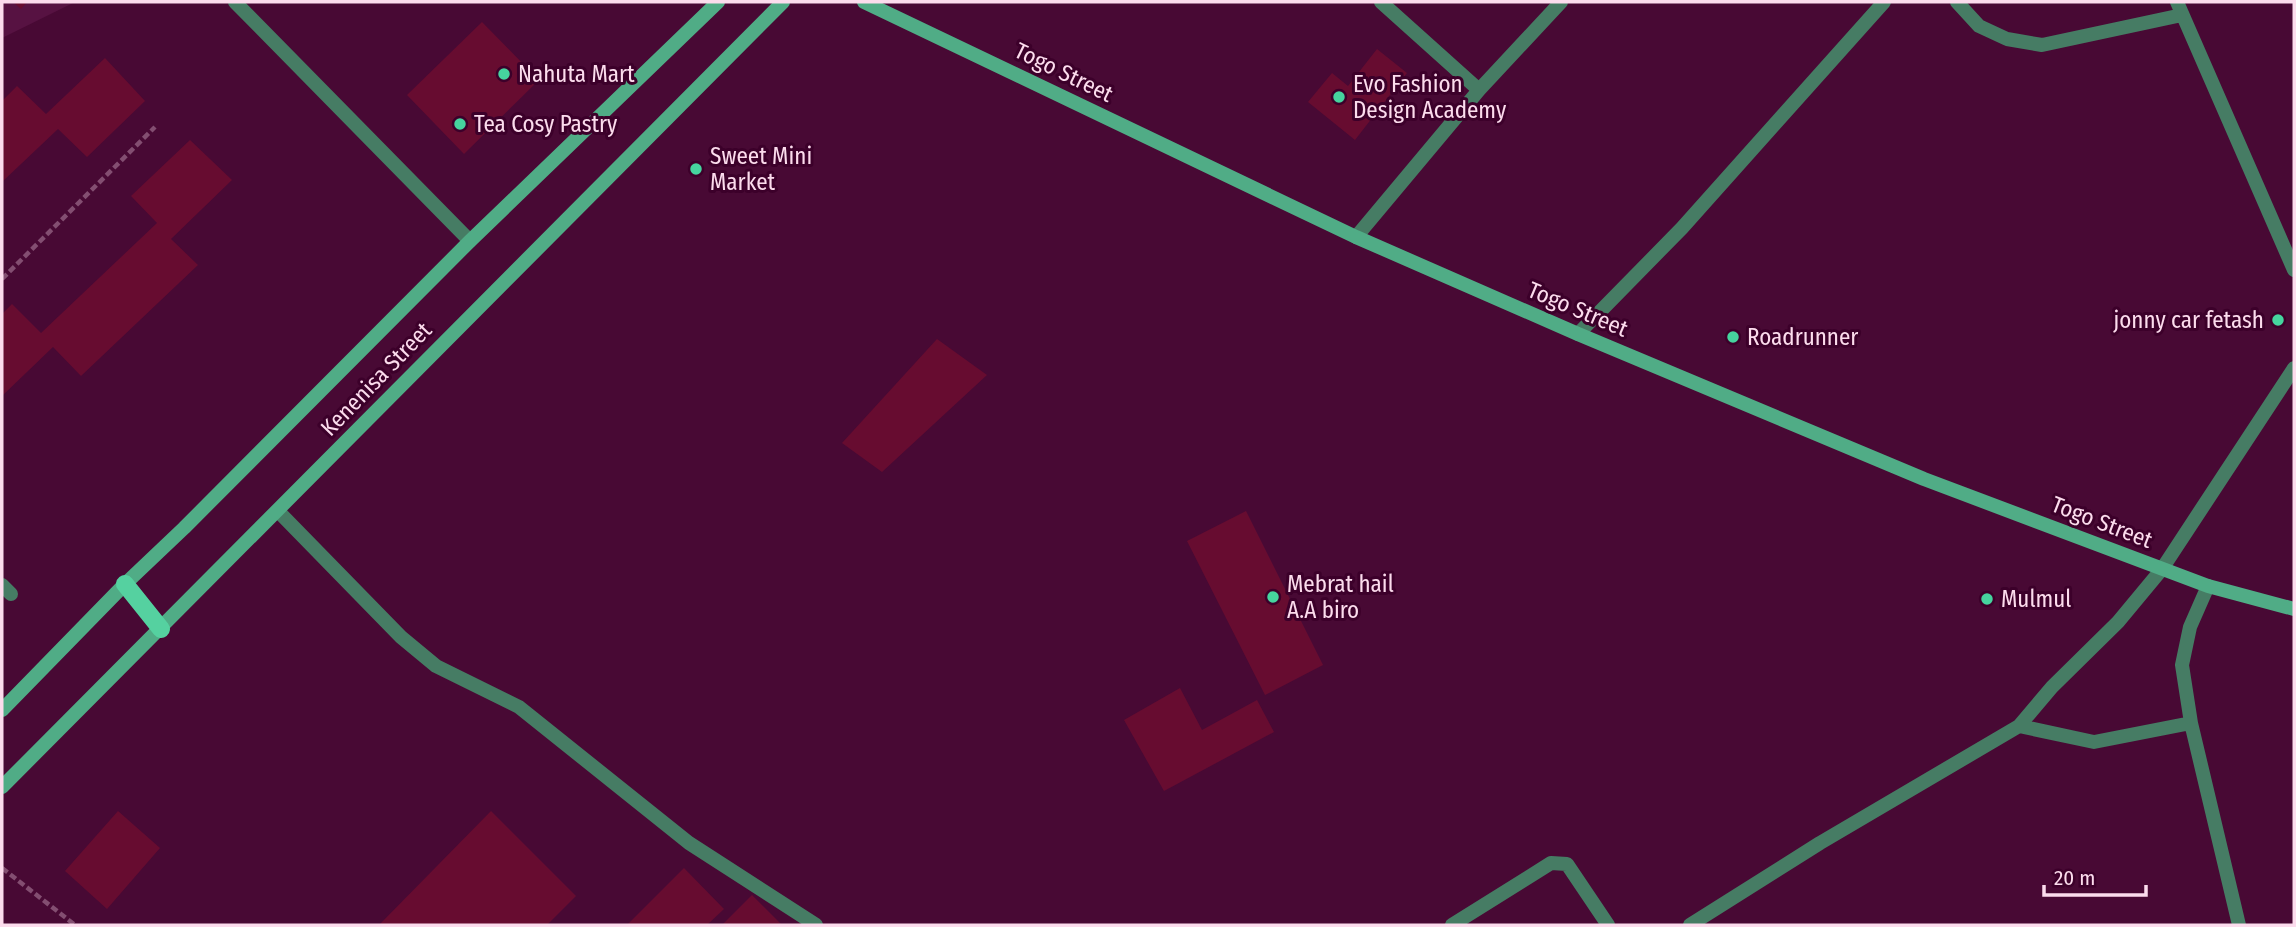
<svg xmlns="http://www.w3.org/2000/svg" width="2296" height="927" viewBox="0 0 2296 927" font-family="'Fira Sans Condensed',sans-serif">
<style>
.built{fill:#571242}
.building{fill:#670c30}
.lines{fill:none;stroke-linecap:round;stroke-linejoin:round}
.path{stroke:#834e71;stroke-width:4.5;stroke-dasharray:7 3.5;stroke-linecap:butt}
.lane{stroke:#467c64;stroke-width:14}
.street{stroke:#467c64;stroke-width:14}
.secondary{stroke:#50ac86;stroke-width:14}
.primary{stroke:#55d1a0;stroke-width:18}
.poi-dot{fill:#46d49e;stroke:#3c002a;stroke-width:2.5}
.labels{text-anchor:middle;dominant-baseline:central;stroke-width:6;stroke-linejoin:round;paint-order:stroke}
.street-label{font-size:23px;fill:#fcdced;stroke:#3c002a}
.poi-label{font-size:23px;fill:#fcdced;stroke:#3c002a;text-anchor:start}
</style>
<rect width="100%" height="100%" fill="#480934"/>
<!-- built -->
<path class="built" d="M2,2H75L2,38Z"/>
<!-- building -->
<path class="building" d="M13,2H27L21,9Z
M482,22L539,80L464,154L407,95Z
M1377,49L1407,73L1355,140L1308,102L1332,73L1348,86Z
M105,58L145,101L87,157L58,129L2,182V101L17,86L46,114Z
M190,140L232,180L171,239L198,265L81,376L53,347L2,396V314L12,304L41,333L157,223L131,196Z
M937,339L987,375L882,472L842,443Z
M1246,511L1323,665L1265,695L1187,541Z
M1180,688L1202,730L1257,700L1274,732L1164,791L1124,720Z
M118,811L160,848L107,909L65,871Z
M491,811L576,896L547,925H379Z
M684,868L724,909L707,925H627Z
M752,895L782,925H722Z"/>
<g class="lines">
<!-- path -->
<path class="path" d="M2,279L155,127
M2,868L75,925"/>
<!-- lane -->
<path class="lane" d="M2,585L11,594"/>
<!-- street -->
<path class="street" d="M235,2L470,241
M1381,2L1479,90
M1957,2L1979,26L2007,39L2042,45L2182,15
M2177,2L2294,270
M1356,237L1479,90L1561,2
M1578,334L1682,228L1884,2
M278,511L401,637L436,666L519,707L689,843L816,925
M2208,586L2190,627L2182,665L2191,723L2239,925
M2019,726L2094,742L2191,723
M1452,925L1551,863L1567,864L1608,925
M1690,925L1820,843L2019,726L2052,687L2118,622L2162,569L2294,368"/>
<!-- secondary -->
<path class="secondary" d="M864,2L1356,237L1578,334L1924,479L2208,586L2294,609
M2,710L125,584L184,528L470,241L718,2
M2,787L783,2"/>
<!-- primary -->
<path class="primary" d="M125,584L161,629"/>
</g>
<!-- markers -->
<g class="poi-dot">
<circle cx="504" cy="74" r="7"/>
<circle cx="1339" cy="97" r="7"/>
<circle cx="460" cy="124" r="7"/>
<circle cx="696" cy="169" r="7"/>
<circle cx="2278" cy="320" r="7"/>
<circle cx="1733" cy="337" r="7"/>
<circle cx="1273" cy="597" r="7"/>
<circle cx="1987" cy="599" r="7"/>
</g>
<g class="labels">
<!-- street labels -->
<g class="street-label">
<text transform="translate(1064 72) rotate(26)">Togo Street</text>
<text transform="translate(1578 309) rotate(23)">Togo Street</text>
<text transform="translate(376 379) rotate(-46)">Kenenisa Street</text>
<text transform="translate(2102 522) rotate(21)">Togo Street</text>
</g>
<!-- poi labels -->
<g class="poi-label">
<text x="518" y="74">Nahuta Mart</text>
<text x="1353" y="84">Evo Fashion<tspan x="1353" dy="26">Design Academy</tspan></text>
<text x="474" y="124">Tea Cosy Pastry</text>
<text x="710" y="156">Sweet Mini<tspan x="710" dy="26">Market</tspan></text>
<text x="2264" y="320" text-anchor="end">jonny car fetash</text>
<text x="1747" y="337">Roadrunner</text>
<text x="1287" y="584">Mebrat hail<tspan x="1287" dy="26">A.A biro</tspan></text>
<text x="2001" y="599">Mulmul</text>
</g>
</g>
<!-- border -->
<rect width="2296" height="927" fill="none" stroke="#fcdced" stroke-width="7"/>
<!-- scale -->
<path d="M2044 885v10h102v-10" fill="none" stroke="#fcdced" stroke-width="3.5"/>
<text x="2054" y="885" font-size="21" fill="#fcdced" stroke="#3c002a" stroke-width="5" paint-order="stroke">20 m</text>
</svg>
